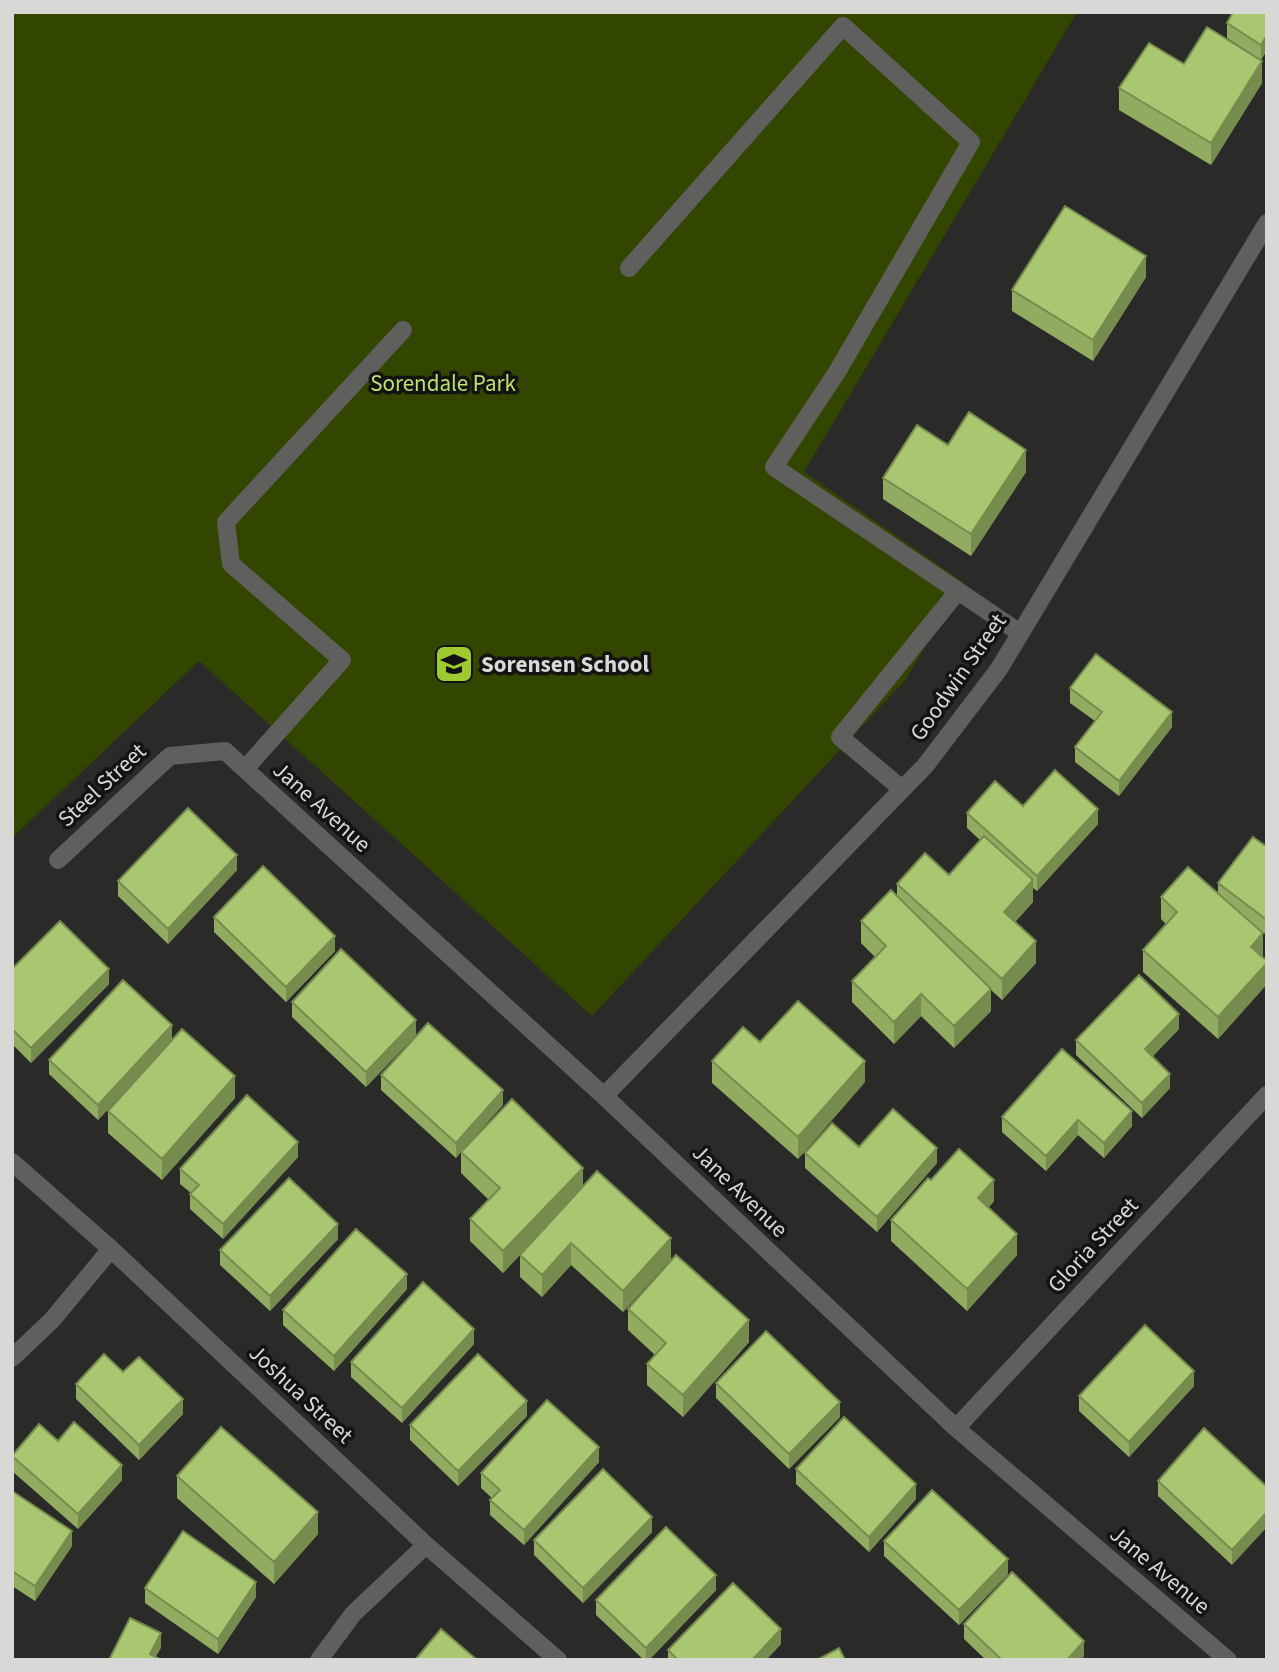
<svg xmlns="http://www.w3.org/2000/svg" width="1279" height="1672" viewBox="0 0 1279 1672" font-family="'Source Sans 3',sans-serif">
<style>
.green{fill:#334600}
.lines{fill:none;stroke-linecap:round;stroke-linejoin:round}
.minor{stroke:#5f5f5e;stroke-width:18}
.wall{fill:#91ab60}
.shaded-wall{fill:#768b4e}
.building{fill:#a9c770;stroke:#768b4e;stroke-width:2}
.labels{text-anchor:middle;dominant-baseline:central;stroke-width:7;stroke-linejoin:round;paint-order:stroke}
.park-label{font-size:23px;fill:#bae06e;stroke:#131312}
.poi-label{font-size:23px;font-weight:bold;fill:#d8d9d7;stroke:#131312;text-anchor:start}
.street-label{font-size:23px;fill:#d8d9d7;stroke:#131312}
</style>
<rect width="100%" height="100%" fill="#2a2b28"/>
<!-- green -->
<path class="green" d="M12,12H1077L804,472L963,582L906,679L592,1016L199,661L12,838Z"/>
<g class="lines">
<!-- minor -->
<path class="minor" d="M629,268L843,26L971,142L837,372L774,467L958,591
M245,769L342,660L231,564L226,522L403,330
M902,789L840,737L958,591L1020,633
M58,860L170,756L225,751L604,1096L956,1428L1228,1660
M604,1096L925,766L999,669L1267,223
M12,1162L111,1249L426,1545L558,1660
M12,1358L52,1320L111,1249
M956,1428L1267,1095
M319,1660L353,1614L426,1545"/>
</g>
<!-- wall -->
<path class="wall" d="M1267,12V50L1261,60L1227,38V23Z
M1262,83L1211,165L1119,110V88Z
M1146,277L1093,361L1012,311V290Z
M948,445L1026,472L971,556L883,499V478Z
M1070,688L1172,727L1119,796L1075,762V747L1095,721L1070,703Z
M1023,806L1098,824L1037,891L1033,888V902L1015,922L1036,963L1002,1000L991,990V1011L954,1048L921,1016L894,1044L852,1002V981L875,957L861,943V921L897,897V884L949,875L980,840L967,828V813Z
M1267,847V935L1253,925L1263,955L1262,956L1267,961V984L1218,1039L1143,972V950L1166,924L1161,919V897L1218,893V883Z
M237,870L168,944L118,896V881Z
M214,917L335,951L286,1002L214,932Z
M12,969L109,984L31,1063L12,1044Z
M292,1002L416,1035L366,1087L292,1017Z
M1179,1029L1153,1056L1170,1088L1142,1118L1076,1055V1040Z
M172,1040L98,1120L49,1074V1060Z
M760,1042L865,1082L798,1159L712,1083V1061Z
M1062,1049L1132,1126L1104,1158L1078,1135L1046,1171L1002,1132V1117Z
M381,1075L503,1105L461,1151L583,1186L671,1259L623,1312L571,1265L542,1297L520,1277V1255L526,1248L503,1273L470,1241V1219L489,1200L461,1173V1152L456,1158L381,1090Z
M235,1098L162,1180L108,1133V1111Z
M859,1147L937,1163L877,1232L805,1168V1153Z
M298,1157L223,1239L190,1209V1194L191,1193L180,1184V1169Z
M931,1180L994,1201L988,1208L1017,1255L967,1311L891,1241V1220Z
M338,1239L270,1311L220,1265V1250Z
M407,1289L334,1371L283,1325V1310Z
M628,1309L749,1342L683,1417L647,1385V1364L655,1355L628,1330Z
M474,1344L402,1423L351,1377V1362Z
M123,1372L183,1414L139,1460L76,1399V1384Z
M716,1383L840,1417L789,1469L716,1398Z
M1194,1386L1129,1457L1079,1411V1396Z
M527,1416L458,1486L410,1440V1425Z
M12,1456L122,1480L78,1529L12,1471Z
M599,1462L524,1545L490,1515V1500L492,1498L481,1488V1473Z
M796,1469L916,1499L869,1552L796,1484Z
M177,1476L318,1534L274,1584L177,1498Z
M1158,1481L1267,1487L1232,1565L1158,1496Z
M12,1491L72,1546L35,1601L12,1586Z
M652,1532L583,1603L534,1555V1540Z
M884,1541L1008,1574L959,1625L884,1556Z
M145,1588L256,1597L218,1654L145,1603Z
M716,1590L649,1660H644L596,1615V1600Z
M964,1624L1084,1656L1080,1660H986L964,1639Z
M781,1644L766,1660H668V1650Z"/>
<!-- shaded-wall -->
<path class="shaded-wall" d="M1267,35V50L1261,60V45Z
M1262,61V83L1211,165V143Z
M1146,256V277L1093,361V340Z
M1026,450V472L971,556V534Z
M1172,712V727L1119,796V781Z
M1098,809V824L1037,891V876Z
M237,855V870L168,944V929Z
M1033,880V902L1004,934V912Z
M1263,933V955L1251,968V947Z
M335,936V951L286,1002V987Z
M1036,941V963L1002,1000V979Z
M1267,963V984L1218,1039V1017Z
M109,969V984L31,1063V1048Z
M991,989V1011L954,1048V1026Z
M921,994V1016L894,1044V1022Z
M1179,1014V1029L1145,1064V1049Z
M416,1020V1035L366,1087V1072Z
M172,1025V1040L98,1120V1105Z
M865,1061V1082L798,1159V1137Z
M1170,1074V1088L1142,1118V1103Z
M235,1076V1098L162,1180V1159Z
M503,1090V1105L456,1158V1143Z
M1132,1111V1126L1104,1158V1143Z
M1078,1120V1135L1046,1171V1156Z
M298,1142V1157L223,1239V1224Z
M937,1148V1163L877,1232V1217Z
M583,1168V1189L503,1273V1251Z
M994,1180V1201L978,1220V1198Z
M338,1224V1239L270,1311V1296Z
M1017,1234V1255L967,1311V1289Z
M671,1238V1259L623,1312V1291Z
M571,1243V1265L542,1297V1275Z
M407,1274V1289L334,1371V1356Z
M749,1320V1342L683,1417V1395Z
M474,1329V1344L402,1423V1408Z
M1194,1371V1386L1129,1457V1442Z
M183,1399V1414L139,1460V1445Z
M527,1401V1416L458,1486V1471Z
M840,1402V1417L789,1469V1454Z
M599,1447V1462L524,1545V1530Z
M122,1465V1480L78,1529V1514Z
M916,1484V1499L869,1552V1537Z
M318,1512V1534L274,1584V1562Z
M1267,1512V1527L1232,1565V1550Z
M652,1517V1532L583,1603V1588Z
M72,1531V1546L35,1601V1586Z
M1008,1559V1574L959,1625V1610Z
M716,1575V1590L649,1660H646V1648Z
M256,1582V1597L218,1654V1639Z
M14,1603V1618L12,1622V1607Z
M781,1629V1644L766,1660H752Z
M161,1633V1648L154,1660L150,1654Z
M1084,1641V1656L1080,1660H1067Z"/>
<!-- building -->
<path class="building" d="M1233,12H1267V35L1261,45L1227,23Z
M1207,27L1262,61L1211,143L1119,88L1149,43L1184,64Z
M1065,206L1146,256L1093,340L1012,290Z
M969,412L1026,450L971,534L883,478L917,425L948,445Z
M1096,654L1172,712L1119,781L1075,747L1102,712L1070,688Z
M1055,770L1098,809L1037,876L967,813L995,781L1023,806Z
M188,808L237,855L168,929L118,881Z
M984,836L1033,880L1004,912L1036,941L1002,979L897,884L925,853L949,875Z
M1253,837L1267,847V920L1218,883Z
M263,866L335,936L286,987L214,917Z
M1188,867L1263,933L1251,947L1267,961V963L1218,1017L1143,950L1177,912L1161,897Z
M891,890L991,989L954,1026L921,994L894,1022L852,981L886,946L861,921Z
M60,921L109,969L31,1048L12,1029V969Z
M341,949L416,1020L366,1072L292,1002Z
M1139,975L1179,1014L1145,1049L1170,1074L1142,1103L1076,1040Z
M123,980L172,1025L98,1105L49,1060Z
M798,1001L865,1061L798,1137L712,1061L743,1027L760,1042Z
M428,1023L503,1090L456,1143L381,1075Z
M182,1029L235,1076L162,1159L108,1111Z
M1062,1049L1132,1111L1104,1143L1078,1120L1046,1156L1002,1117Z
M247,1095L298,1142L223,1224L190,1194L199,1185L180,1169Z
M512,1099L583,1168L503,1251L470,1219L500,1188L461,1152Z
M893,1109L937,1148L877,1217L805,1153L832,1123L859,1147Z
M959,1149L994,1180L978,1198L1017,1234L967,1289L891,1220L928,1178L931,1180Z
M597,1171L671,1238L623,1291L571,1243L542,1275L520,1255Z
M289,1178L338,1224L270,1296L220,1250Z
M356,1229L407,1274L334,1356L283,1310Z
M676,1255L749,1320L683,1395L647,1364L666,1343L628,1309Z
M423,1282L474,1329L402,1408L351,1362Z
M1145,1325L1194,1371L1129,1442L1079,1396Z
M766,1331L840,1402L789,1454L716,1383Z
M104,1354L123,1372L139,1357L183,1399L139,1445L76,1384Z
M478,1354L527,1401L458,1471L410,1425Z
M547,1400L599,1447L524,1530L490,1500L500,1490L481,1473Z
M844,1417L916,1484L869,1537L796,1469Z
M74,1422L122,1465L78,1514L12,1456L39,1424L58,1441Z
M221,1427L318,1512L274,1562L177,1476Z
M1204,1428L1267,1487V1512L1232,1550L1158,1481Z
M603,1469L652,1517L583,1588L534,1540Z
M932,1490L1008,1559L959,1610L884,1541Z
M12,1491L72,1531L35,1586L12,1571Z
M666,1527L716,1575L646,1648L596,1600Z
M183,1531L256,1582L218,1639L145,1588Z
M1012,1572L1084,1641L1067,1660H1002L964,1624Z
M733,1583L781,1629L752,1660H678L668,1650Z
M130,1618L161,1633L150,1654L161,1660H109Z
M441,1629L477,1660H415Z
M839,1648L845,1660H817Z"/>
<!-- icons -->
<defs>
<symbol id="school-square" viewBox="-11 -11 22 22"><rect x="-9" y="-9" width="18" height="18" rx="4" fill="#9eca2f" stroke="#131312"/><path d="M0-5L7-2L0 1L-7-2ZM-4 1L0 2.5L4 1V4Q0 6-4 4Z" fill="#111"/></symbol>
</defs>
<g fill-rule="evenodd">
<use href="#school-square" x="432" y="642" width="44" height="44"/>
</g>
<g class="labels">
<!-- park labels -->
<g class="park-label">
<text x="443" y="383">Sorendale Park</text>
</g>
<!-- poi labels -->
<g class="poi-label">
<text x="481" y="664">Sorensen School</text>
</g>
<!-- street labels -->
<g class="street-label">
<text transform="translate(958 677) rotate(-55)">Goodwin Street</text>
<text transform="translate(102 785) rotate(-43)">Steel Street</text>
<text transform="translate(322 807) rotate(42)">Jane Avenue</text>
<text transform="translate(740 1191) rotate(44)">Jane Avenue</text>
<text transform="translate(1093 1245) rotate(-47)">Gloria Street</text>
<text transform="translate(301 1394) rotate(43)">Joshua Street</text>
<text transform="translate(1160 1570) rotate(40)">Jane Avenue</text>
</g>
</g>
<!-- border -->
<rect width="1279" height="1672" fill="none" stroke="#d8d9d7" stroke-width="28"/>
</svg>
